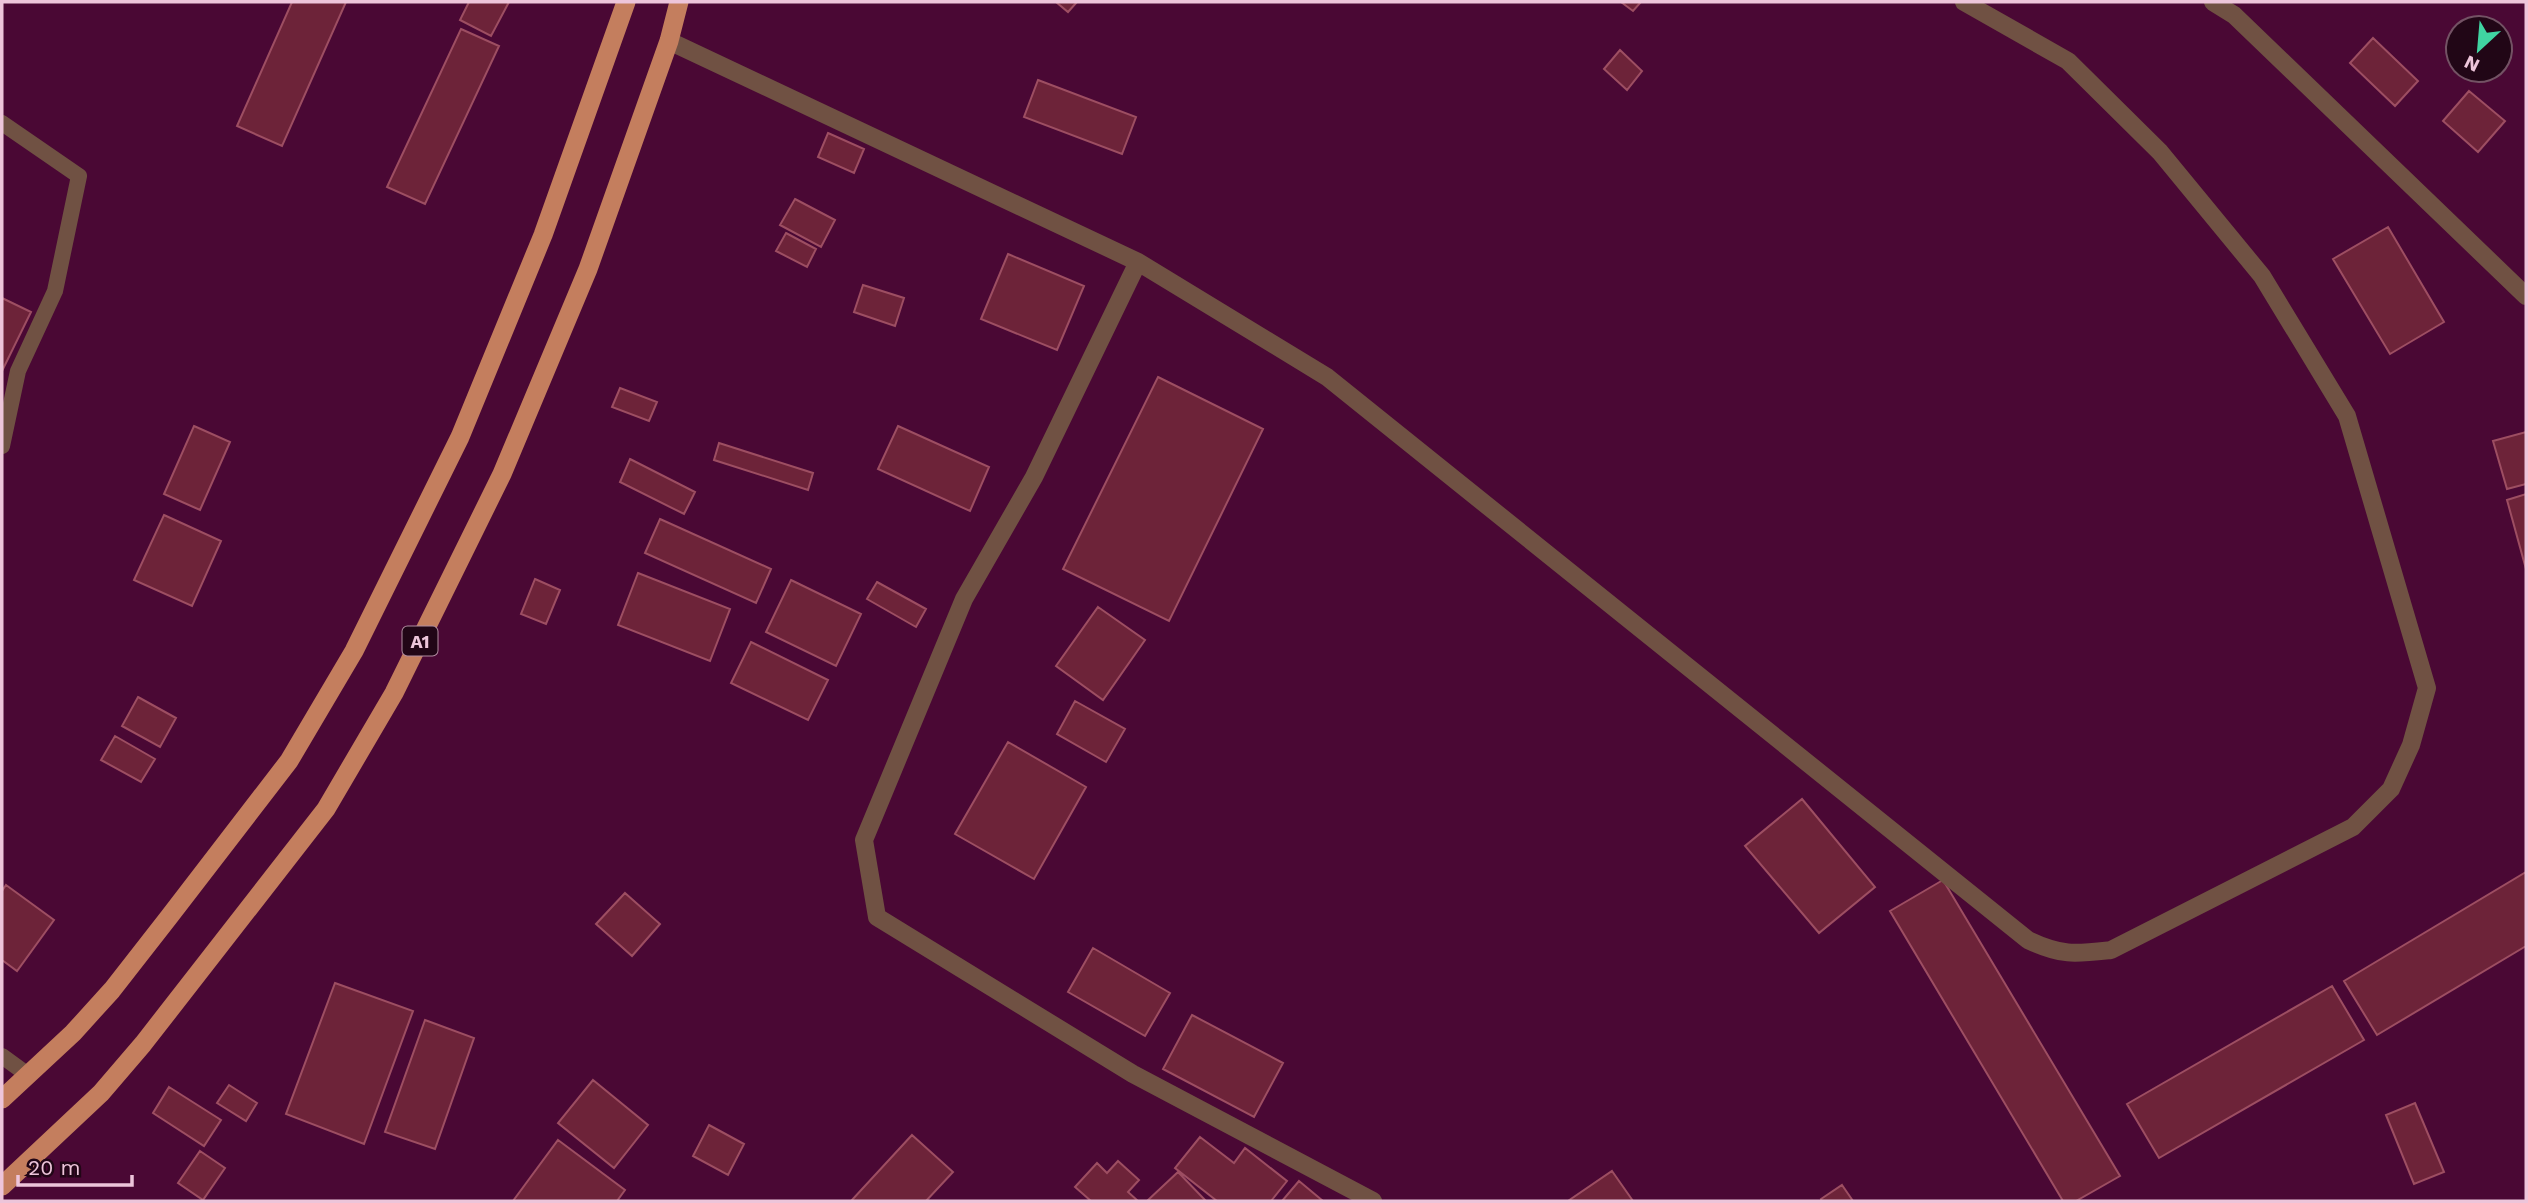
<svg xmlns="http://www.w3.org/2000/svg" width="2528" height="1203" viewBox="0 0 2528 1203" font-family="'Work Sans',sans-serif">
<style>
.building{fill:#6d2339;stroke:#9d4e62;stroke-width:2}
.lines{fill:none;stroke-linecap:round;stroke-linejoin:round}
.service{stroke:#705143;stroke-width:16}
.minor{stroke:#705143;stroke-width:18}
.trunk{stroke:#c47e5e;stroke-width:19}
.labels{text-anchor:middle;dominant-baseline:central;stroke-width:6;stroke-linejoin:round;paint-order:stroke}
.shield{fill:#210616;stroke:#b08c9f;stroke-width:2}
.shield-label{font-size:18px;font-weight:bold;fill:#edc5da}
</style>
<rect width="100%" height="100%" fill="#4a0834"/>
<!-- building -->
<path class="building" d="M292,2H346L282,146L237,126Z
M469,2H509L491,36L460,20Z
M1056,2H1077L1068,12Z
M1621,2H1641L1633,11Z
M461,29L499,46L425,204L387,187Z
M2373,38L2418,81L2395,106L2350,63Z
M1620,50L1642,71L1627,90L1604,69Z
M1038,80L1136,117L1122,154L1024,117Z
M2469,91L2505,121L2478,152L2443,121Z
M828,133L864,149L854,173L818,157Z
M795,199L835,220L821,247L780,225Z
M2388,227L2444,322L2390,354L2333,259Z
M786,233L816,249L807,267L776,251Z
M1008,254L1084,286L1057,350L981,319Z
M863,285L904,298L895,326L854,312Z
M2,298L31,312L2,371Z
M1158,377L1263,429L1169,621L1063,569Z
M620,388L657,402L649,421L612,407Z
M194,426L230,442L200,510L164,494Z
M898,426L989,467L970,511L878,469Z
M2526,432V484L2507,489L2493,441Z
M719,443L813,473L808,490L714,460Z
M630,459L695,492L684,514L620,482Z
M2526,494V569L2507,500Z
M164,515L221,541L192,606L134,580Z
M660,519L771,569L756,603L645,553Z
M638,573L730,609L710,661L618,625Z
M535,579L560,590L546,624L521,614Z
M791,580L861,614L836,666L766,632Z
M877,582L926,609L916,627L867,599Z
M1098,607L1145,640L1103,700L1056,666Z
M751,642L828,680L808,720L731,683Z
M138,697L176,718L160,747L122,726Z
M1075,701L1125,729L1106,762L1057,734Z
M115,736L155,759L141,782L101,760Z
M1008,742L1086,787L1034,879L955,834Z
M1802,799L1875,887L1819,933L1745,846Z
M2526,872V946L2377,1035L2344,981Z
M1943,880L2120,1176L2076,1201H2063L1890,911Z
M6,885L54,920L17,971L2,960V891Z
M625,893L660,924L632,956L596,924Z
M1093,948L1170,993L1145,1036L1068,992Z
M335,983L413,1011L364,1144L286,1114Z
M2332,986L2364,1040L2159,1158L2127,1104Z
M1192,1015L1283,1063L1254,1117L1163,1069Z
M425,1020L474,1038L435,1149L385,1132Z
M593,1080L648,1125L614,1168L558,1123Z
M229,1085L257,1103L246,1121L217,1103Z
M169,1087L221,1120L204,1146L153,1113Z
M2415,1103L2444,1172L2414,1184L2386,1115Z
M709,1125L744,1144L728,1175L693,1156Z
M912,1135L953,1172L926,1201H851Z
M1200,1137L1234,1163L1245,1148L1287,1181L1271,1201H1217L1175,1168Z
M558,1140L625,1190L617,1201H513Z
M200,1151L225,1168L203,1200L178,1183Z
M1118,1161L1139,1180L1128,1192L1138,1201H1091L1075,1187L1097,1163L1107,1173Z
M1612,1171L1633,1201H1568Z
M1178,1172L1206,1201H1147Z
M1299,1181L1323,1201H1282Z
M1842,1185L1853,1201H1822L1821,1199Z"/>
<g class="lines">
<!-- service -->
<path class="service" d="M2,123L79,176L55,291L18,371L2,446
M2,1056L28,1075"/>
<!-- minor -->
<path class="minor" d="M2213,2L2234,15L2526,296
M669,41L1138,262L1327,377L2028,940C2062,956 2075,954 2111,950L2353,827L2391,789L2411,745L2427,688L2347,416L2262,276L2160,152L2068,61L1964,2
M1138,262L1034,477L964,599L864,840L877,917L1133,1074L1373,1201"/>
<!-- trunk -->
<path class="trunk" d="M2,1099L73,1033L112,990L169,917L289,761L354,651L460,437L543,235L626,2
M2,1186L101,1093L143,1044L326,809L394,693L502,474L588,269L669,41L679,2"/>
</g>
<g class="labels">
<!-- shield labels -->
<rect class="shield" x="402.5" y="626.5" width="35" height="29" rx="5"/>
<g class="shield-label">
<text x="420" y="641">A1</text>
</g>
</g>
<!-- border -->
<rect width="2528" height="1203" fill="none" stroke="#edc5da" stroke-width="7"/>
<!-- north arrow -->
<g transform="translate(2479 49) rotate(206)"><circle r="33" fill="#210616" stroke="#735264" stroke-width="2"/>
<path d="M0-5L12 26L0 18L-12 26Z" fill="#40d4a2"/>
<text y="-10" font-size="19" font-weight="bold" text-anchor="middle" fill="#edc5da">N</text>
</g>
<!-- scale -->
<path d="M18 1175v10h114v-10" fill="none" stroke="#edc5da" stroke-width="3.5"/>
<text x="28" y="1175" font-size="21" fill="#edc5da" stroke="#210616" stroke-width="5" paint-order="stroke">20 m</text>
</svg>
